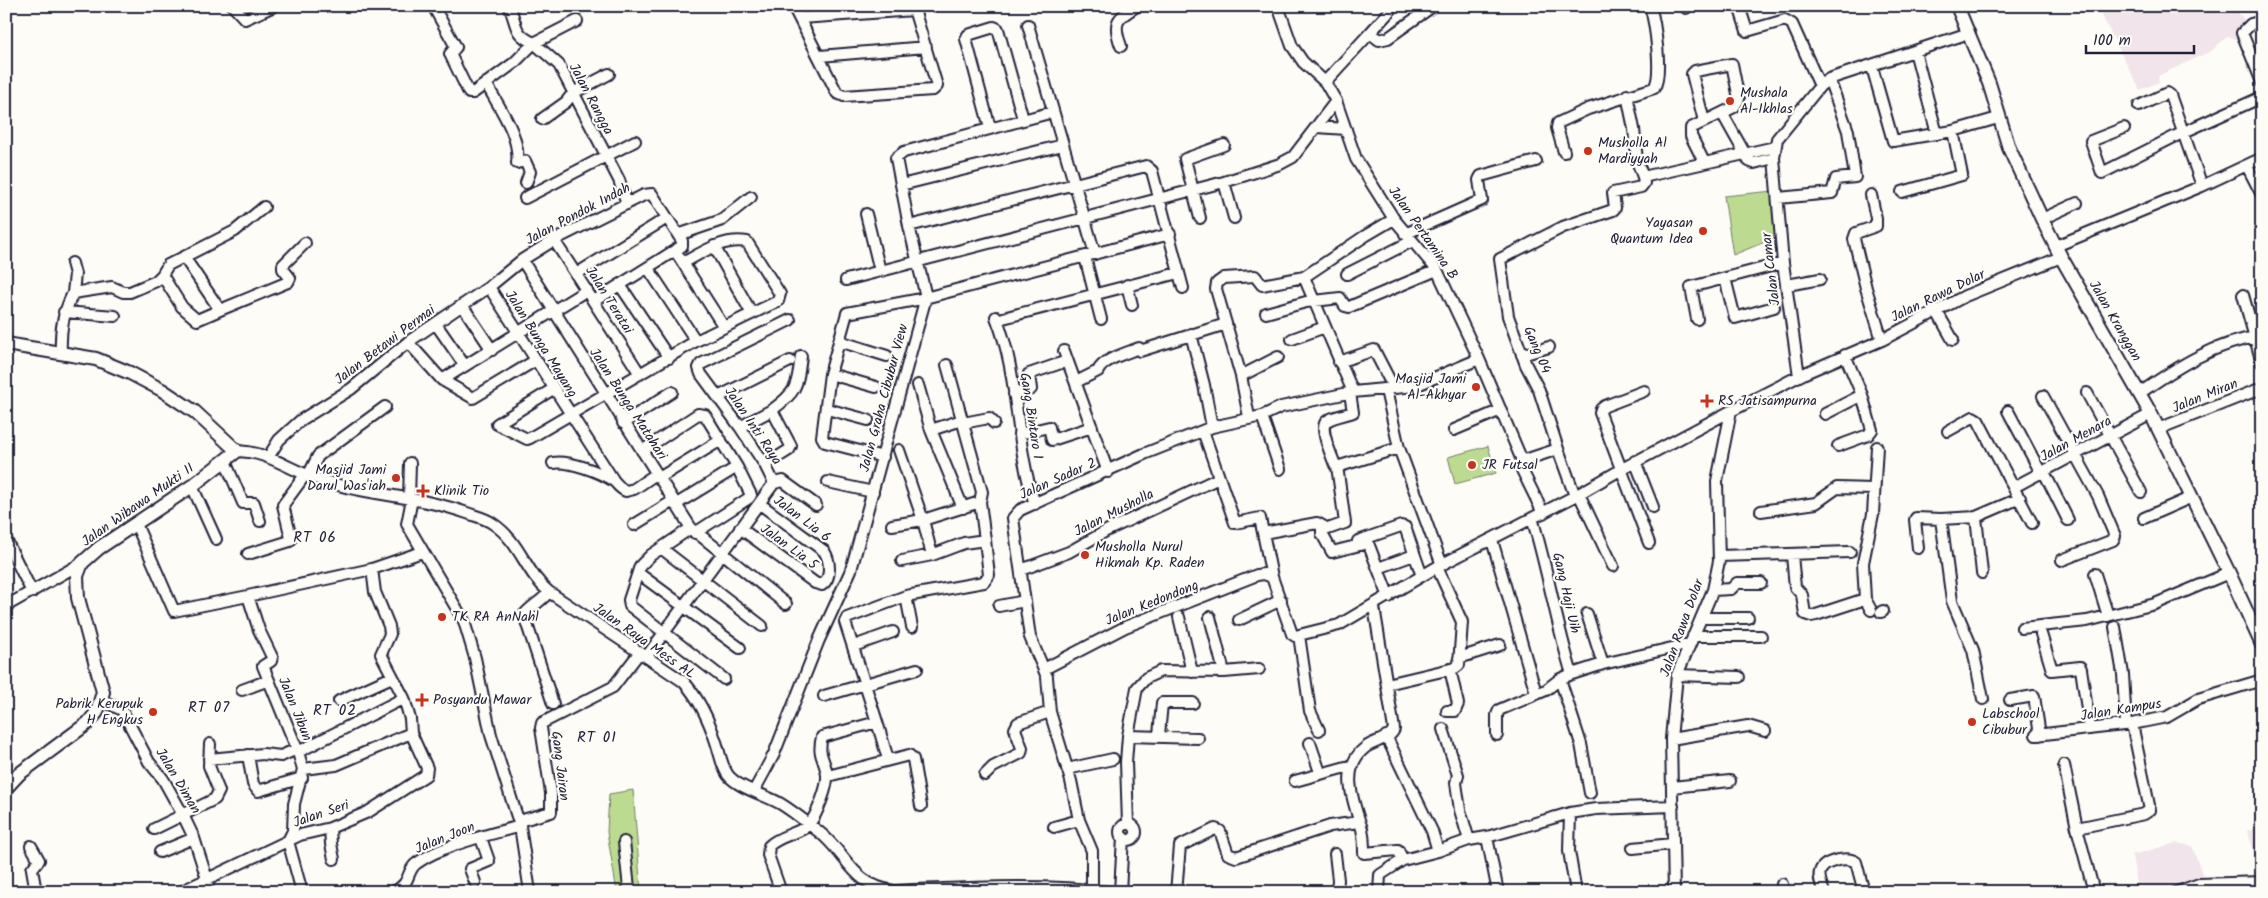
<svg xmlns="http://www.w3.org/2000/svg" width="2268" height="898" viewBox="0 0 2268 898" font-family="Kalam,sans-serif">
<style>
.built{fill:#f2e4eb}
.green{fill:#bdda91;stroke:#707e66}
.lines{fill:none;stroke-linecap:round;stroke-linejoin:round}
.minor-casing{stroke:#22223b;stroke-width:14}
.major-casing{stroke:#22223b;stroke-width:16}
.minor{stroke:#fdfcf7;stroke-width:10}
.major{stroke:#fdfcf7;stroke-width:12}
.poi-dot{fill:#c8321e;stroke:#fdfcf7;stroke-width:2}
.labels{text-anchor:middle;dominant-baseline:central;stroke-width:4.5;stroke-linejoin:round;paint-order:stroke}
.poi-label{font-size:14px;fill:#22223b;stroke:#fdfcf7;text-anchor:start}
.street-label{font-size:14px;fill:#22223b;stroke:#fdfcf7}
.neighbourhood-label{font-size:15px;letter-spacing:1px;fill:#22223b;stroke:#fdfcf7}
</style>
<rect width="100%" height="100%" fill="#fdfcf7"/>
<filter id="ink" filterUnits="userSpaceOnUse"><feTurbulence type="fractalNoise" baseFrequency=".02" numOctaves="2"/><feDisplacementMap in="SourceGraphic" scale="10" xChannelSelector="R" yChannelSelector="G"/><feConvolveMatrix kernelMatrix="1 2 1 2 8 2 1 2 1" color-interpolation-filters="sRGB"/></filter>
<g filter="url(#ink)">
<!-- built -->
<path class="built" d="M2097,6H2237L2239,14L2246,21L2236,39L2228,36L2211,51L2158,76L2159,82L2140,90Z
M2262,827V874L2247,831Z
M2176,843L2192,846L2206,884L2199,892H2138L2132,855Z"/>
<!-- green -->
<path class="green" d="M1773,191L1777,237L1733,255L1724,196Z
M1488,446L1496,473L1455,484L1448,457Z
M633,790L641,892H617L607,832L609,794Z"/>
<g class="lines">
<defs>
<path id="minor" d="M233,6L245,19L274,6
M433,6L456,47L450,54L469,93H473L514,63L534,43L559,65L619,180L627,204
M509,6C518,25 512,33 534,43L577,21
M793,6L837,93L844,96L933,90L937,86L913,6
M1278,6L1292,46L1303,62L1325,82L1336,101L1356,159L1394,219L1437,270L1479,359L1521,458L1525,460L1558,449L1575,496
M1685,6L1686,8
M1739,6L1747,31L1785,20L1792,24L1820,86
M801,18L914,10
M2262,21L2251,24L2242,33L2262,82
M1028,25L1095,254
M1370,33L1389,12
M1121,46C1112,22 1117,18 1137,6
M1916,55L1937,134
M820,56L926,47
M1872,67L1893,141L1953,131L1998,118
M1325,82L1370,33L1379,40L1388,38L1433,6
M486,83C498,106 521,136 517,163L525,161L530,172L526,183
M1627,95L1634,129L1637,161L1643,177L1775,147
M2139,106L2167,93L2170,95L2202,186
M542,119L566,102L573,93L609,74
M1704,121L1692,74L1695,71L1732,64L1739,99L1734,107L1722,113L1749,161L1754,163L1774,158
M1317,127L1346,129
M990,128L966,39L968,35L994,27L998,29L1023,119
M2124,128L2091,141L2102,173L2184,132L2262,97
M1564,152L1557,128L1558,123L1588,109L1654,88C1663,75 1655,22 1650,6
M1704,162L1691,136V128L1722,113
M2247,166L2262,195
M1224,182L1234,218
M901,185L1063,145
M1902,192L1962,175L1953,131
M1871,195L1876,218V226L1856,233L1854,239L1866,288L1882,340
M525,198L635,141
M1778,198L1832,193L1836,179L1855,177L1848,131L1829,79
M866,214L880,271
M1200,218L1185,159L1224,145
M2042,219L2077,203
M909,226L1146,166L1152,171L1183,288
M1405,234L1482,200L1479,180L1481,176L1536,161
M678,235L722,220L751,197
M554,240L640,374
M714,246L752,314
M2056,246L2202,186L2262,158
M676,252L683,263C703,252 723,238 747,242L780,294L778,301L696,341
M1085,257L1101,319
M522,260L691,528L786,604
M72,263L75,274L73,293
M683,263L724,327
M576,274L667,218
M1347,274L1412,241
M162,275L182,307L197,320L220,310L184,257
M1304,277L1353,392
M1725,278L1735,318L1774,307
M846,280L1224,182L1280,164L1293,157L1336,101
M620,285L669,358
M1127,285L1132,305
M1787,285L1820,279
M489,287L614,481
M2243,295L2262,363
M462,305L492,350
M220,310L288,282L290,278L283,269V265L305,243
M1936,310L1953,340
M64,312L115,316
M1266,313L1306,302L1340,298L1345,306L1349,307L1437,270
M996,317C1020,376 1014,443 1035,504
M1003,318L1178,273
M1697,319L1691,287L1783,263
M436,324L465,366
M1191,334L1204,385L1212,427
M1292,339L1325,327
M839,341L887,356
M408,342L442,380
M1064,351L1108,472
M61,352C60,329 63,314 73,293L112,287L123,292H130L156,281L162,275L168,265L235,231L264,207
M1522,355L1549,347
M536,360L473,398L442,380L587,290
M1339,362L1374,350L1389,379
M830,374L876,387
M1241,376L1216,289L1217,283L1224,278L1255,276L1262,285L1304,277L1365,236L1394,219
M1799,376L1783,263L1774,158L1777,139L1820,86L1829,79L1969,33
M1076,382L1098,371C1103,359 1127,353 1139,348L1140,351L1226,324
M918,385L931,430L963,508
M553,389L497,424L527,439L530,438L696,341L648,268
M1386,390L1399,448L1442,565
M1644,391L1605,406L1601,409L1600,413L1649,543
M1350,393L1353,412C1346,415 1334,416 1327,421C1318,427 1332,456 1335,465L1340,466L1399,448
M2087,393L2141,492
M2140,393C2177,367 2216,342 2262,336
M1014,394L1031,389L1029,374L1067,361
M2043,396L2098,496L2115,536L2113,540L2062,560
M718,397L790,361
M827,409L868,420
M772,410C798,391 797,386 801,356
M2008,411L2041,473
M1825,414L1862,395
M1262,416L1280,469
M1249,417L1241,376L1278,357
M623,423L672,392
M963,423L989,418L994,423
M740,427L772,410L791,446L789,450L765,465
M2158,429L2262,388
M931,430L962,420
M1454,430L1501,410
M1203,431L1235,523L1260,518L1272,577L1292,634L1295,636L1339,625L1437,567L1575,496L1622,469L1731,411
M1948,431L1973,417L1978,420L2032,523
M1019,434L1049,427L1052,440L1092,427
M1838,446L1868,435L1872,430L1862,395L1845,355
M1558,449L1539,390L1526,365L1508,316L1500,259L1563,227L1613,210L1615,208L1613,193L1641,187L1644,183L1643,177
M237,451C266,452 280,464 305,474C357,496 415,494 467,513C475,516 485,518 492,523C521,542 524,571 549,592L684,682C700,700 709,720 716,742C720,753 721,765 728,775C738,788 766,795 781,804C794,812 806,822 818,831C848,854 851,885 894,891C966,888 1040,883 1111,892
M642,451L698,414L705,415L737,467L751,495L749,498L695,533
M269,456L279,440L301,420L351,389L408,342L489,287L522,260L554,240L644,195L652,194L682,241V246L594,301
M883,457L825,442L822,437L830,374L847,313L921,299L1170,234
M1525,460L1522,470L1543,513
M225,461L243,503H254L260,521
M1635,461L1653,507
M553,463C569,460 600,472 614,481C618,485 620,489 626,491L634,489L656,474
M2044,472L2068,520
M308,476L318,456L385,407
M659,478L721,440
M828,482L873,492
M774,483L783,481L816,505
M192,486L216,539
M2014,487L2151,414
M1579,494L1613,566
M409,499L410,463
M412,499L407,524L464,621L475,658L491,735L520,826L530,892
M980,502L985,540
M675,505L737,467
M1761,511L1816,503L1837,488L1873,489
M1976,517L1982,573
M1532,518C1548,570 1556,623 1572,674
M2144,518L2192,497
M1941,519L1952,601L1973,650L1983,699
M136,524L174,611L248,596L259,630L272,657L271,661L263,666L297,749L303,769L294,804L293,831L288,841L302,892
M634,525L673,501
M892,525L923,520L899,450
M1322,527V534L1332,552L1368,543L1389,597
M691,528L651,555L640,566L629,600L630,606L724,679
M740,528L815,583L822,585C832,578 830,560 824,551L760,504
M1263,533L1317,523L1328,529L1345,523L1337,466
M6,540L32,592
M1492,540L1536,693
M1358,541L1401,526L1405,527L1422,576
M661,548L762,626
M1918,548L1915,520L1916,518L1941,519L1976,517L2020,498
M248,554L290,541L291,538L283,505L305,475
M1792,555L1795,587L1802,595L1805,614L1811,616L1816,615L1865,599
M1719,556L1850,552
M902,561L932,555
M1381,567L1414,555
M1021,570L1069,552L1108,530L1219,478
M638,573L740,648
M2095,574L2108,616
M1713,590L1731,589L1737,583H1761
M549,592C541,602 531,606 524,615L553,704
M248,596L372,569L422,552
M906,596L912,627
M6,606L82,563
M999,606L1025,601
M1374,607L1394,729C1391,739 1374,741 1366,747C1338,768 1354,803 1362,829C1364,837 1364,845 1364,853L1398,850L1403,860
M1871,610L1865,599L1863,563L1873,514L1877,447
M1881,612L1883,611
M1587,614L1603,664
M1179,617L1192,672
M1701,618H1748
M1239,620L1281,600
M2115,627L2123,674L2126,725
M2022,628L2087,621L2155,604L2229,573
M2041,634L2052,670L2080,667L2081,669L2090,729
M1299,635L1310,711L1319,730
M1693,636H1761
M854,646L893,632
M647,656L774,483L765,465L740,427L701,374L699,368L701,364L790,320
M1459,658L1500,645
M1044,669L1125,627L1257,575L1264,574L1272,577
M1224,672L1259,669
M1677,675L1739,677
M1560,679L1581,744L1590,793
M1387,684L1455,668L1459,665L1462,622L1437,567
M242,690L269,680
M824,696L917,669
M101,700L122,710L149,762L163,779L183,815L194,838L207,879L208,892
M2010,700L2034,696L2040,735
M339,701L392,677
M1447,711H1455L1458,704L1450,669
M877,722L888,759
M1443,729L1458,775L1456,783L1460,810L1469,840
M1159,735L1162,703H1193
M1497,735V715L1499,710L1546,690L1560,679L1572,674L1603,664L1689,644
M2036,735L2132,724L2167,717L2198,699L2262,680
M1128,736L1198,738
M1386,736L1432,831L1438,851
M1671,739L1748,726L1765,731
M1310,743L1320,772
M298,752L404,698
M248,755L253,784L258,791L302,778
M209,759L263,754L281,756L297,749
M2064,765L2077,828L2094,892
M303,769L336,765L411,733
M1067,769L1113,759
M985,775L993,767L1021,753L1022,748L1015,729L1018,723L1050,712
M828,776L909,755L913,759L921,806
M1295,781L1353,765
M1672,787L1730,781
M754,791L774,754L819,640L851,570L926,297L909,226L896,158L904,152L1053,112
M1570,813L1569,851L1576,892
M519,821L551,812V793L541,728L542,723L613,687L640,652
M1128,824L1126,762L1128,736L1137,688L1146,678L1161,671L1224,672L1210,617
M1120 832a8 8 0 1 1 16 0a8 8 0 1 1-16 0Z
M1054,827L1079,820
M330,828L331,844L334,859
M2077,828L2144,814L2150,810L2132,724
M154,829L215,799L219,791L209,766L210,744
M1487,837L1498,892
M624,842L629,888L625,892
M31,846L39,860L32,869L36,892
M1633,848L1672,844
M160,852L194,838
M1335,854L1338,880L1337,892
M475,882L470,869L489,861L481,838
M1782,884L1784,892
M1092,889V851L1079,820L1071,781L1050,712L1047,677L1030,637L1013,518L1020,510L1144,454L1212,427L1262,416L1281,407L1353,392L1415,386L1479,359
M180,892L300,835L330,828L368,812L426,775L427,768L411,733L410,719L404,698L381,654L390,634L389,626L375,592L372,569
M393,892C413,883 405,871 417,863C442,845 489,835 520,826
M781,892L768,855L769,846C779,835 803,833 810,823C817,814 828,787 827,775C825,758 817,757 822,737L877,722L845,622L847,618L906,596L984,582L989,575L985,540L964,543L932,555L923,520L980,502L982,492L947,365
M1120,892L1123,837
M1176,892L1180,846L1215,829L1220,831L1228,854L1236,857L1330,826L1359,822
M1379,892L1380,875L1403,860L1438,851L1469,840L1487,837L1570,813L1596,809L1673,806
M1674,892L1671,739L1677,675L1713,590L1719,561L1717,481L1731,411L1805,373L1882,340L1965,296L2061,257
M1824,892C1822,886 1818,878 1820,872C1823,861 1847,856 1856,862L1864,892
M2177,892L2199,884L2262,882"/>
<path id="major" d="M1957,6L1989,83L2009,148L2042,219L2061,257L2151,414L2229,573L2262,645
M6,344L96,359L130,373L162,390L195,412L237,451L192,486L99,548L82,563L77,576L78,598L103,692L97,712L88,723L19,774L6,788"/>
</defs>
<!-- minor casing -->
<use href="#minor" class="minor-casing"/>
<!-- major casing -->
<use href="#major" class="major-casing"/>
<!-- minor -->
<use href="#minor" class="minor"/>
<!-- major -->
<use href="#major" class="major"/>
</g>
</g>
<!-- markers -->
<g class="poi-dot">
<circle cx="1730" cy="101" r="5"/>
<circle cx="1588" cy="151" r="5"/>
<circle cx="1703" cy="231" r="5"/>
<circle cx="1476" cy="387" r="5"/>
<path d="M1704.5 393.5h5v5h5v5h-5v5h-5v-5h-5v-5h5z"/>
<circle cx="1472" cy="465" r="5"/>
<circle cx="396" cy="478" r="5"/>
<path d="M420.5 483.5h5v5h5v5h-5v5h-5v-5h-5v-5h5z"/>
<circle cx="1085" cy="555" r="5"/>
<circle cx="442" cy="617" r="5"/>
<path d="M419.5 692.5h5v5h5v5h-5v5h-5v-5h-5v-5h5z"/>
<circle cx="153" cy="712" r="5"/>
<circle cx="1972" cy="722" r="5"/>
</g>
<g class="labels">
<!-- poi labels -->
<g class="poi-label">
<text x="1740" y="93">Mushala<tspan x="1740" dy="16">Al-Ikhlas</tspan></text>
<text x="1598" y="143">Musholla Al<tspan x="1598" dy="16">Mardiyyah</tspan></text>
<text x="1693" y="223" text-anchor="end">Yayasan<tspan x="1693" dy="16">Quantum Idea</tspan></text>
<text x="1466" y="379" text-anchor="end">Masjid Jami<tspan x="1466" dy="16">Al-Akhyar</tspan></text>
<text x="1718" y="401">RS Jatisampurna</text>
<text x="1482" y="465">JR Futsal</text>
<text x="386" y="470" text-anchor="end">Masjid Jami<tspan x="386" dy="16">Darul Was'iah</tspan></text>
<text x="434" y="491">Klinik Tio</text>
<text x="1095" y="547">Musholla Nurul<tspan x="1095" dy="16">Hikmah Kp. Raden</tspan></text>
<text x="452" y="617">TK RA AnNahl</text>
<text x="433" y="700">Posyandu Mawar</text>
<text x="143" y="704" text-anchor="end">Pabrik Kerupuk<tspan x="143" dy="16">H Engkus</tspan></text>
<text x="1982" y="714">Labschool<tspan x="1982" dy="16">Cibubur</tspan></text>
</g>
<!-- street labels -->
<g class="street-label">
<text transform="translate(591 99) rotate(62)">Jalan Rangga</text>
<text transform="translate(578 214) rotate(-28)">Jalan Pondok Indah</text>
<text transform="translate(1423 233) rotate(55)">Jalan Pertamina B</text>
<text transform="translate(1771 269) rotate(-97)">Jalan Camar</text>
<text transform="translate(1938 296) rotate(-26)">Jalan Rawa Dolar</text>
<text transform="translate(609 300) rotate(58)">Jalan Teratai</text>
<text transform="translate(2115 321) rotate(60)">Jalan Kranggan</text>
<text transform="translate(541 344) rotate(58)">Jalan Bunga Mayang</text>
<text transform="translate(385 345) rotate(-37)">Jalan Betawi Permai</text>
<text transform="translate(1537 350) rotate(67)">Gang 04</text>
<text transform="translate(2205 396) rotate(-22)">Jalan Miran</text>
<text transform="translate(884 398) rotate(-75)">Jalan Graha Cibubur View</text>
<text transform="translate(628 404) rotate(57)">Jalan Bunga Matahari</text>
<text transform="translate(1031 416) rotate(81)">Gang Bintaro 1</text>
<text transform="translate(753 426) rotate(56)">Jalan Inti Raya</text>
<text transform="translate(2076 439) rotate(-29)">Jalan Menara</text>
<text transform="translate(1058 479) rotate(-24)">Jalan Sadar 2</text>
<text transform="translate(138 505) rotate(-35)">Jalan Wibawa Mukti II</text>
<text transform="translate(1114 513) rotate(-27)">Jalan Musholla</text>
<text transform="translate(802 519) rotate(37)">Jalan Lia 6</text>
<text transform="translate(789 547) rotate(36)">Jalan Lia 5</text>
<text transform="translate(1566 593) rotate(77)">Gang Haji Uih</text>
<text transform="translate(1152 603) rotate(-22)">Jalan Kedondong</text>
<text transform="translate(1682 628) rotate(-70)">Jalan Rawa Dolar</text>
<text transform="translate(644 641) rotate(35)">Jalan Raya Mess AL</text>
<text transform="translate(295 709) rotate(68)">Jalan Jibun</text>
<text transform="translate(2121 710) rotate(-9)">Jalan Kampus</text>
<text transform="translate(560 766) rotate(83)">Gang Jairan</text>
<text transform="translate(178 781) rotate(59)">Jalan Diman</text>
<text transform="translate(321 814) rotate(-19)">Jalan Seri</text>
<text transform="translate(445 838) rotate(-22)">Jalan Joon</text>
</g>
<!-- neighbourhood labels -->
<g class="neighbourhood-label">
<text x="315" y="538">RT 06</text>
<text x="209" y="708">RT 07</text>
<text x="335" y="711">RT 02</text>
<text x="597" y="738">RT 01</text>
</g>
</g>
<!-- margin -->
<rect width="2268" height="898" fill="none" stroke="#fdfcf7" stroke-width="25"/>
<rect x="12" y="12" width="2243" height="873" fill="none" stroke="#22223b" stroke-width="2" filter="url(#ink)"/>
<!-- scale -->
<path d="M2086 45v8h108v-8" fill="none" stroke="#22223b" stroke-width="2.5"/>
<text x="2093" y="45" font-size="15" fill="#22223b" stroke="#fdfcf7" stroke-width="4" paint-order="stroke">100 m</text>
</svg>
